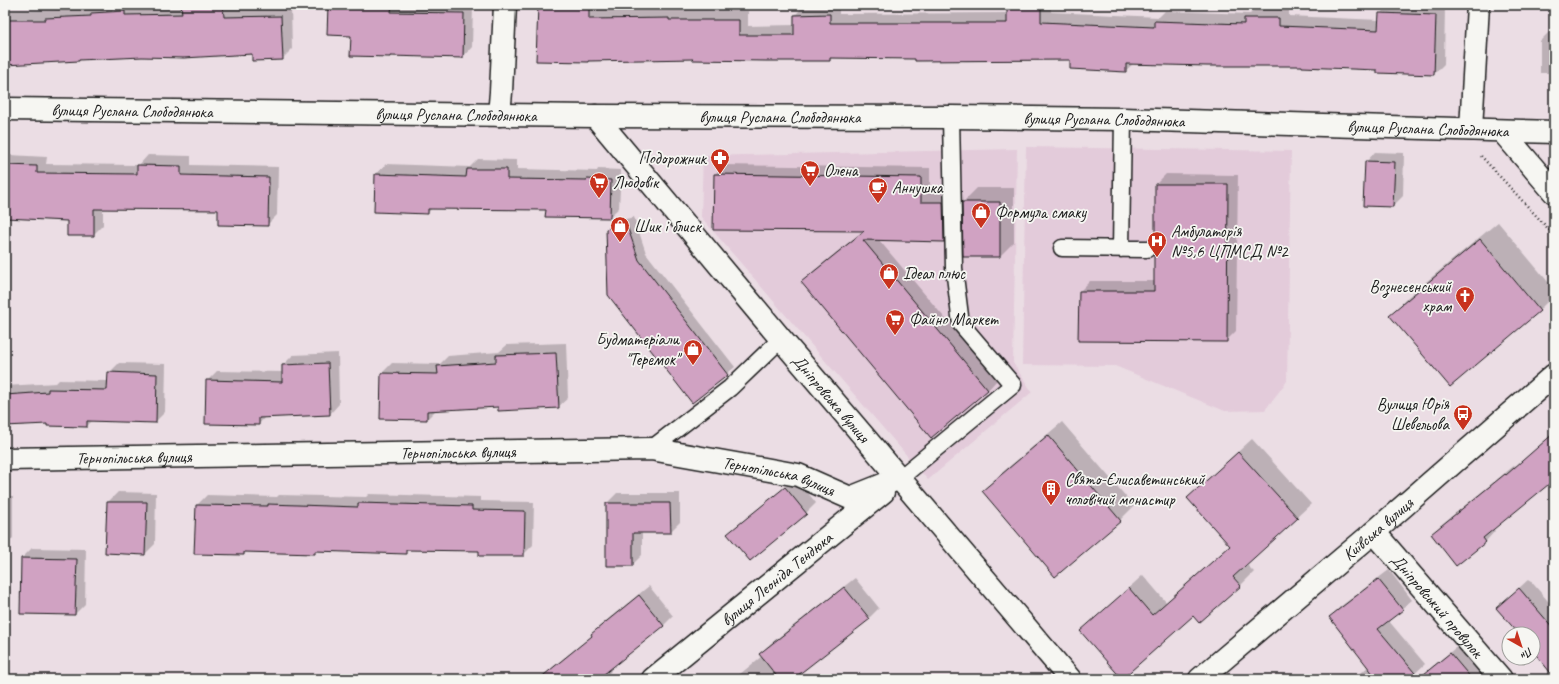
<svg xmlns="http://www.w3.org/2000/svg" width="1559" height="684" viewBox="0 0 1559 684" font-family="Caveat,sans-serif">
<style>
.built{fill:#e3cbda}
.shadow{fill:#0003}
.building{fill:#d0a2c2;stroke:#1c1c1c}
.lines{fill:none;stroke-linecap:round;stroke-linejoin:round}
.service-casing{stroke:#1c1c1c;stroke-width:19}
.minor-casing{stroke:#1c1c1c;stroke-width:25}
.tertiary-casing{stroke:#1c1c1c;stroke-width:25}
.secondary-casing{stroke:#1c1c1c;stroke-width:25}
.path{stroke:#1c1c1c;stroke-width:2.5;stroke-dasharray:1 3;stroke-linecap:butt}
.service{stroke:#f6f6f2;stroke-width:16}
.minor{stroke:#f6f6f2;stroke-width:22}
.tertiary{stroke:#f6f6f2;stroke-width:22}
.secondary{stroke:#f6f6f2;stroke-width:22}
.labels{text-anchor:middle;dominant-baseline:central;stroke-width:3.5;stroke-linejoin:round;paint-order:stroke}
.street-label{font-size:17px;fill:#1c1c1c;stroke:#f6f6f2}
.poi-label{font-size:17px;fill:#1c1c1c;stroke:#f6f6f2;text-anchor:start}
</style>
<rect width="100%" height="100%" fill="#ebdde4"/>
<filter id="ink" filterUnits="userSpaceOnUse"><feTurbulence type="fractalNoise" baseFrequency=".025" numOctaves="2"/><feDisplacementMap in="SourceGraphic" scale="8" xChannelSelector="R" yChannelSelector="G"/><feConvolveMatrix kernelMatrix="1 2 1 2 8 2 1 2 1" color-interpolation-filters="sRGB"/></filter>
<g filter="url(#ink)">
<!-- built -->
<path class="built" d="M1026,147L1291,151L1287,381L1265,410L1225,411L1115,366L1022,365Z
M1017,149L1013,363L1032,392L928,480L701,217L703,156Z"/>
<!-- shadow -->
<path class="shadow" d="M100,5H234V8L291,6L292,49L282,59L253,52L142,56L5,65V11L54,10L56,9L98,7Z
M329,5H473L472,47L463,57L352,35Z
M539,5H599V10L678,9V10L748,11V26L795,25V15L805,5H839V14L1008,13V5H1051V12L1159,17L1165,11L1250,14L1255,9H1289V16L1380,20V14L1388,5L1445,6L1444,64L1434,74L1303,65L1133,64L1125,71L1071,59L832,57L830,60L694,58Z
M1550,31H1554V73H1540V41Z
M1375,152L1404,153L1403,196L1393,206L1366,162Z
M9,155L47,157L46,164L139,165L148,155L191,156V165L278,167L277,215L267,225L219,209L103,208V225L93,235L68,220L5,217V159Z
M478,159L517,160V169L597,171L598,169L621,170L619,208L609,217L547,209L432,208L428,213L375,211L376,174L386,164L470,167Z
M724,165L930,168V193H952L953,232L944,241L879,240L997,380L988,390L802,282L811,273L864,230L715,174Z
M1166,174L1238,175L1236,331L1226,341L1079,340L1080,291L1090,281H1155L1158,249L1156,184Z
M977,188H1014V242L1000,256L963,202Z
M634,217L646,253L735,367L692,402L607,230L614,222Z
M1498,222L1554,289V295L1539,310L1450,385L1391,315L1408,297Z
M566,343L568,398L558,407L499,406L436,410L427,419L381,418L382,373L392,363L440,364L448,356L499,352L507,345Z
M338,353L339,404L330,414L265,417L259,424L207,381L217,371L283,372V365L293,355Z
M119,363L166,364L165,412L155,422L93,420L87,426L48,423L5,425V386L56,383L59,380L109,381V373Z
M1062,422L1134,506L1120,520L983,491L997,477Z
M1554,433V488L1549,482L1493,529L1495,531L1486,541L1457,564L1432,534L1442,524L1515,465L1516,466Z
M1252,439L1311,504L1246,564L1254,572L1240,586L1193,615L1081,631L1143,575L1166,602L1231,545L1202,485Z
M796,478L816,503L806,513L750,559L729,534L739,524Z
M118,492L156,493L155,544L145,554L106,552L108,502Z
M617,493H680V522L670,532H642V555L632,565L607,503Z
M369,494L481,497V501L534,502L533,545L523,555L480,550L409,549L405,552L317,550L314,553L247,551L244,554L197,505L207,495L277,497L279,495L366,497Z
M5,496H13V538L5,546Z
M32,548L86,549L85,604L75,614L22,558Z
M1389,570L1412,600L1388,620L1425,664L1409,679H1354L1369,666L1330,617L1340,607Z
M855,578L879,608L869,618L792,679H734L762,656L760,654L770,644Z
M1529,579L1554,608V676L1533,651V634H1519L1497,608Z
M649,586L673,616L663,626L609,669L611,671L603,679H542L554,666L593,635L592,634L602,624Z
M1460,644L1488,677L1486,679H1424L1422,677L1432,667Z"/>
<!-- building -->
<path class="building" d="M181,5H223L224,17L281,16L283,60L252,61V54L184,58L142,57L79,60V61L5,65V20H45V18L91,16V13L125,11V15L182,14Z
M328,5H392L391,12L464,13L463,58L390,56V57L350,56L351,36L327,35Z
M538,5L589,6V19L669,18V20H739V35H794V15L830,14V23H1007V5H1041V22L1154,27V21L1244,24V18H1279V26L1378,30L1379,13L1436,15L1434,75L1377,73V70L1302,67V66H1207L1126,64V72L1070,69V60L915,61V59L830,58V61H766L692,60L693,59L588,61V62L536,61Z
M1365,161L1395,162L1393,207L1363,206Z
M5,165L37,166V173L137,174V165L181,166V175L269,177L268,226L218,225V210L94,209V236H67V221L5,218Z
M467,169H507V179L587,180V179L611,180L610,218L545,217L546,210L428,209V214L374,212L375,174L466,177Z
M714,174L921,177V202H943L944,242L863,240L988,390L931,438L801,282L864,231L713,230Z
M1155,184H1228L1227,342L1078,341L1079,291H1154V255L1156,249L1155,244Z
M962,202H1000V257H963Z
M626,223L639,260L728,375L692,403L608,295L606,229Z
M1480,239L1540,311L1450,387L1389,315Z
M556,353L559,408L498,411V407L427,411V420L380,419L381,373L438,374L437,366L496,362V355Z
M328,363L330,415L259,418V425L205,424L206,380L282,382V365Z
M108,372L157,374L156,423L87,421V427L47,426V424L5,426V395L48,392V389L107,390Z
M1554,433V480L1483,538L1486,542L1456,566L1431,534L1505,474L1506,475Z
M1048,435L1121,521L1055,577L982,491Z
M1238,452L1298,518L1233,577L1241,586L1199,623L1193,616L1122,679L1080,631L1129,588L1152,615L1230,546L1187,498Z
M785,487L807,514L750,561L727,534Z
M107,502H147L145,555L105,553Z
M358,503L472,506V510L525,511L524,556H479V551L406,550V554L315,551V554L244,552V555L194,554L196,505L268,506V504L358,507Z
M606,503H670L671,533H633V566H606Z
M21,558L77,559L75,615L20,614Z
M1378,579L1403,610L1378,629L1419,678L1450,653L1472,679H1377L1329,617Z
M844,587L870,619L793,679H779L759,654Z
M1519,588L1554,629V677L1533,651V634H1519L1496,608Z
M639,595L664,626L598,679H539L592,636L591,634Z"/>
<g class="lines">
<defs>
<path id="service" d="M1062,248L1147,249
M1121,249L1123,119
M651,449L730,388L781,339
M900,478L1013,385L961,324L954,268L951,117"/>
<g id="minor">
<path d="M499,115L501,92L505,5"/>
<path id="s1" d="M595,116L781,339L1070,679"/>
<path d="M1471,129L1478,5"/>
<path id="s2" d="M5,459L651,449L798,475L850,498L900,478"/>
<path id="s3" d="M1374,532L1501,679"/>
<path id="s4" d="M653,679L883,492"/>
</g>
<g id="tertiary">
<path d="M1502,131L1554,192"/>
<path id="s5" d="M1200,679L1374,532L1554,375"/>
</g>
<g id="secondary">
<path id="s6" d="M5,109L595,116L951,117L1123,119L1554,132"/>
</g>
</defs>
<!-- service casing -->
<use href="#service" class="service-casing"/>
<!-- minor casing -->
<use href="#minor" class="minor-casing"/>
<!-- tertiary casing -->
<use href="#tertiary" class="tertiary-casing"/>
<!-- secondary casing -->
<use href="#secondary" class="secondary-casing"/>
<!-- path -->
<path class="path" d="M1481,156L1554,235"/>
<!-- service -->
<use href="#service" class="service"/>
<!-- minor -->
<use href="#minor" class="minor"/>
<!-- tertiary -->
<use href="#tertiary" class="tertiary"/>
<!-- secondary -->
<use href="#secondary" class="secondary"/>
</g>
</g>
<!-- icons -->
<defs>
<symbol id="pharmacy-pin" viewBox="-11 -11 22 30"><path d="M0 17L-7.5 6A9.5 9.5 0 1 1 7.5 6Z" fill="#c8321e" stroke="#f6f6f2"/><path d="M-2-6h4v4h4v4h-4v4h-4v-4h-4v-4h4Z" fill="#fff"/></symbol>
<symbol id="supermarket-pin" viewBox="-11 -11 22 30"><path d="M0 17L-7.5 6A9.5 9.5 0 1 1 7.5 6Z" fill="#c8321e" stroke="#f6f6f2"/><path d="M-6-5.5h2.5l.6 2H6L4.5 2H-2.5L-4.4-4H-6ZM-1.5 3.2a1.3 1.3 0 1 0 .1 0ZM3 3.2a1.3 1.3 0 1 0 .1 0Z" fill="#fff"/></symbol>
<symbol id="cafe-pin" viewBox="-11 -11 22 30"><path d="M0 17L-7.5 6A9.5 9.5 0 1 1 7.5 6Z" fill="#c8321e" stroke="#f6f6f2"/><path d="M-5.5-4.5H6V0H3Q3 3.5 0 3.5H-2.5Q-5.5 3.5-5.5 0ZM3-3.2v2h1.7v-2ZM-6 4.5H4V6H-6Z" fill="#fff"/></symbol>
<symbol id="shop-pin" viewBox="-11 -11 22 30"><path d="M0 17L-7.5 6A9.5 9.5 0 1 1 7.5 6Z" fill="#c8321e" stroke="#f6f6f2"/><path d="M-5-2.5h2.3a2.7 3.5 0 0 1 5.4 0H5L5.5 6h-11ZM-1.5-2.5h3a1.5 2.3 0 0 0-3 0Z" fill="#fff"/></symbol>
<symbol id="hospital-pin" viewBox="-11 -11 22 30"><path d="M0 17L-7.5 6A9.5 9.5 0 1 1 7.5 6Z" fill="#c8321e" stroke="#f6f6f2"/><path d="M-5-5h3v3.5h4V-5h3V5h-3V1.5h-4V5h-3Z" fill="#fff"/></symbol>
<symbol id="church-pin" viewBox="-11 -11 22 30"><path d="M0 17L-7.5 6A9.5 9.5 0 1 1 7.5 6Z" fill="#c8321e" stroke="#f6f6f2"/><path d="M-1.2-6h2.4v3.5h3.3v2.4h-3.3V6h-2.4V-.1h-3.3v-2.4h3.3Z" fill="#fff"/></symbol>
<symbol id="bus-pin" viewBox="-11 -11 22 30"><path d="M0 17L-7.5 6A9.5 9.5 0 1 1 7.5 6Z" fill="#c8321e" stroke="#f6f6f2"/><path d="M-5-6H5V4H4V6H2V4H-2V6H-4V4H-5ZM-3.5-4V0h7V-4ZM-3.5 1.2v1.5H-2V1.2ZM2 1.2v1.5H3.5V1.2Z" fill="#fff"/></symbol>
<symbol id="building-pin" viewBox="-11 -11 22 30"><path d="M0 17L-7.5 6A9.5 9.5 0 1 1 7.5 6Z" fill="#c8321e" stroke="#f6f6f2"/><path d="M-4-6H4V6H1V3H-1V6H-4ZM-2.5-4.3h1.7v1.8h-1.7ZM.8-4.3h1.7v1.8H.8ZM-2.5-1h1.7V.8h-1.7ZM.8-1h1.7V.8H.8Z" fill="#fff"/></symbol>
</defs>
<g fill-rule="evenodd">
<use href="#pharmacy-pin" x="709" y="147" width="22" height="30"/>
<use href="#supermarket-pin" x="799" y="159" width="22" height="30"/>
<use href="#supermarket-pin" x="588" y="171" width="22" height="30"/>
<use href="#cafe-pin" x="867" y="176" width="22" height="30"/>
<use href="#shop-pin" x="970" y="201" width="22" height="30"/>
<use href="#shop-pin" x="609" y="215" width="22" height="30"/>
<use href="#hospital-pin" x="1146" y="230" width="22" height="30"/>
<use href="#shop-pin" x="878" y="262" width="22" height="30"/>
<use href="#church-pin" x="1454" y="285" width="22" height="30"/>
<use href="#supermarket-pin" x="884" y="308" width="22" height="30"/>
<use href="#shop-pin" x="682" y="338" width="22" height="30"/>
<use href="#bus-pin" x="1452" y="403" width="22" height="30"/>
<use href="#building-pin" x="1040" y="478" width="22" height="30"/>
</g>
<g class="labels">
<!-- street labels -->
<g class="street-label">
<text stroke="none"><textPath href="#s6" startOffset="127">вулиця Руслана Слободянюка</textPath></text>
<text stroke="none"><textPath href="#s6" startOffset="451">вулиця Руслана Слободянюка</textPath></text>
<text stroke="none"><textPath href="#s6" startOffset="775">вулиця Руслана Слободянюка</textPath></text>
<text stroke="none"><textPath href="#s6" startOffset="1099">вулиця Руслана Слободянюка</textPath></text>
<text stroke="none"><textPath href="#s6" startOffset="1423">вулиця Руслана Слободянюка</textPath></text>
<text stroke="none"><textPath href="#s1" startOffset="368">Дніпровська вулиця</textPath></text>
<text stroke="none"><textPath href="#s2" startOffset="453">Тернопільська вулиця</textPath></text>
<text stroke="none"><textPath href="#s2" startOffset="129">Тернопільська вулиця</textPath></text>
<text stroke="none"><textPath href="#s2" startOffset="777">Тернопільська вулиця</textPath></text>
<text stroke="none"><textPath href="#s5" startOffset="233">Київська вулиця</textPath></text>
<text stroke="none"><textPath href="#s4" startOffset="159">вулиця Леоніда Тендюка</textPath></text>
<text stroke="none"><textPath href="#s3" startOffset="97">Дніпровський провулок</textPath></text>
</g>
<!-- poi labels -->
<g class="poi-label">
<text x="706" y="158" text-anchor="end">Подорожник</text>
<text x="824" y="170">Олена</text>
<text x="613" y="182">Людовік</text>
<text x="892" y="187">Аннушка</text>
<text x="995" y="212">Формула смаку</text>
<text x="634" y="226">Шик і блиск</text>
<text x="1171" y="231">Амбулаторія<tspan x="1171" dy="20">№5,6 ЦПМСД №2</tspan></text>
<text x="903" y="273">Ідеал плюс</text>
<text x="1451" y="286" text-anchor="end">Вознесенський<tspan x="1451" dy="20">храм</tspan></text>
<text x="909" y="319">Файно Маркет</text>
<text x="679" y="339" text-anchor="end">Будматеріали<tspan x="679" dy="20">"Теремок"</tspan></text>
<text x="1449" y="404" text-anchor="end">Вулиця Юрія<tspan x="1449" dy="20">Шевельова</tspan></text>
<text x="1065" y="479">Свято-Єлисаветинський<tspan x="1065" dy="20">чоловічий монастир</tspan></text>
</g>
</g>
<!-- margin -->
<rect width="1559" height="684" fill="none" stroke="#f6f6f2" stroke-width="20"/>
<rect x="10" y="10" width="1539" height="664" fill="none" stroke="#1c1c1c" stroke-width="1.5" filter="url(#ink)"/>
<!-- north arrow -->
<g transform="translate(1521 646) rotate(141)"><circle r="19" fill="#f6f6f2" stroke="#9f9f9c"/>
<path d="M0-3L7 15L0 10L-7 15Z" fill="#c8321e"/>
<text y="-6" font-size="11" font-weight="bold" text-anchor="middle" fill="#1c1c1c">Пн</text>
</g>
</svg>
